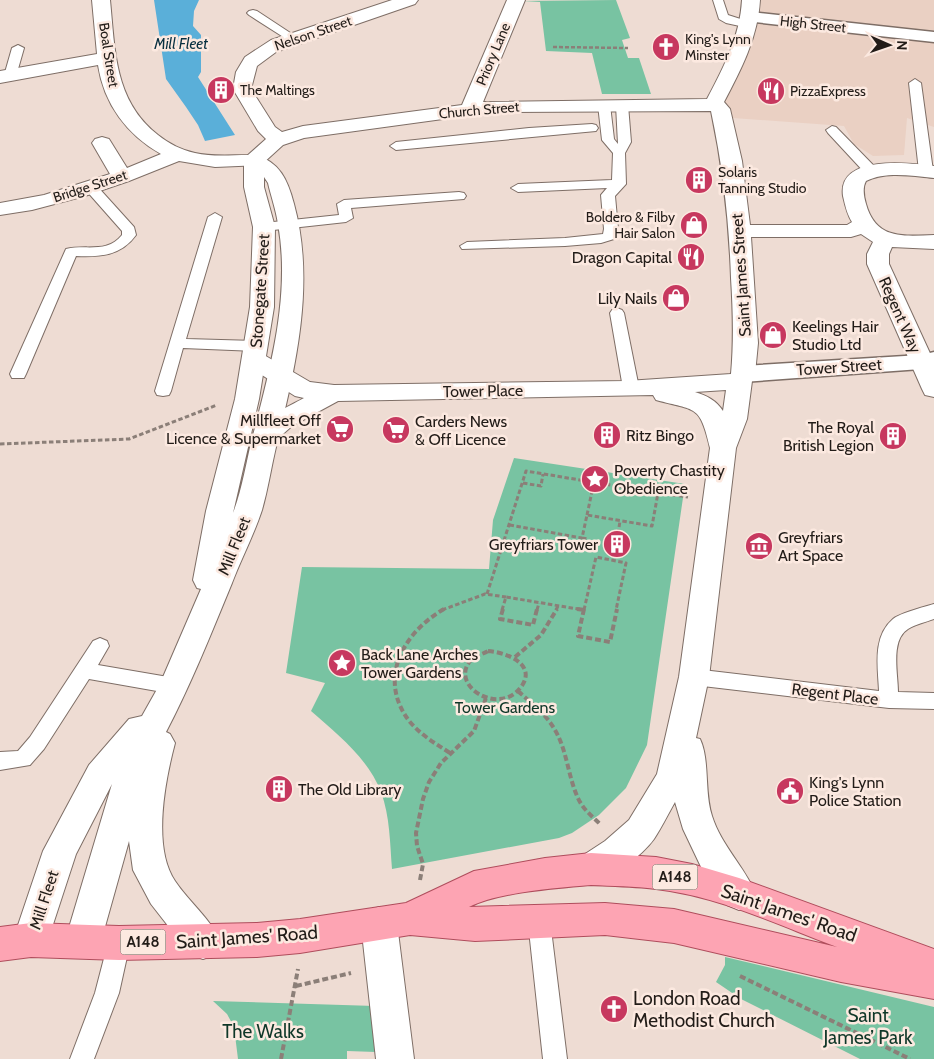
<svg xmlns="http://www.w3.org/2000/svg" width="934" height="1059" viewBox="0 0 934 1059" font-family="Cabin,sans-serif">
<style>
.built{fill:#ead0c3}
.green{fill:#78c3a2}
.water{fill:#5aafd9}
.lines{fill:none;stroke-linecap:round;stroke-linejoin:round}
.service-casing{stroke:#7e6e66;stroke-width:2}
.pedestrian-casing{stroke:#7e6e66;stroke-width:3}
.minor-casing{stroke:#7e6e66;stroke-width:2}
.tertiary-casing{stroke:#7e6e66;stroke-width:2}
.primary-casing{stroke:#af4d5c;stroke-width:2}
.path-far2{stroke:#8b7f78;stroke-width:2.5;stroke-dasharray:4 2;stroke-linecap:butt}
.path-far1{stroke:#8b7f78;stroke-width:3;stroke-dasharray:4.5 2.5;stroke-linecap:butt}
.path{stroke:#8b7f78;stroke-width:4;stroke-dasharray:6 3;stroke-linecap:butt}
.service{fill:#fff;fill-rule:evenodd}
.pedestrian{fill:#fff;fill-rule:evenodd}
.minor{fill:#fff;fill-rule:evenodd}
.tertiary{fill:#fff;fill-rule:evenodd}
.primary{fill:#fda4b3;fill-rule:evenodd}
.labels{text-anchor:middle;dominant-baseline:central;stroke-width:5;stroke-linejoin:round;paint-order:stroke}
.far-street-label{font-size:14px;fill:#221c18;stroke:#fce9e0}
.far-poi-label{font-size:14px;fill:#221c18;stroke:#fce9e0;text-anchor:start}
.far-water-label{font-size:15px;font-style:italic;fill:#083041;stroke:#fce9e0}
.shield{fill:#fce9e0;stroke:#635a54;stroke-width:1}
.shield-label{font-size:15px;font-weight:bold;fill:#221c18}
.poi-label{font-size:16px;fill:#221c18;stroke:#fce9e0;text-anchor:start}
.street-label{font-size:16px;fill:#221c18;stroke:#fce9e0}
.park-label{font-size:16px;fill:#0f3728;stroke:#fce9e0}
.near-street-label{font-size:19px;fill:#221c18;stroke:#fce9e0}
.near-poi-label{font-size:19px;fill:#221c18;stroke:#fce9e0;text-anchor:start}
.near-park-label{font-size:19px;fill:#0f3728;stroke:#fce9e0}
</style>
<rect width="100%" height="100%" fill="#eedcd3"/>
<!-- built -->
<path class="built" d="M754,0H934V127L907,118L904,155L873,156L854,144L844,126L719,117L717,103Z"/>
<!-- green -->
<path class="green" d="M616,0L630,38L622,40L628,58H639L651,94H602L592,53L546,51L540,2L523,1Z
M514,458L685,484L647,745L626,788L599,815L572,833L559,838L392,869C390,844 390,816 381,792C368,758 337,734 311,711L325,683L286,673L302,567L489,569L493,520Z
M725,957L934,1007V1059H860L741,999L716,982L725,965Z
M213,1001L375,1006L376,1052L347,1051V1059H238L234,1027L227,1014Z"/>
<!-- water -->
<path class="water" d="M154,0H199L194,11L193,26L201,35V72L198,77L235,135L205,141L198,125L186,107L166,79Z"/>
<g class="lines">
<defs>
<path id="service" d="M713,0H723L728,15L753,23L755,25L749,28L726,23L719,19Z
M253,10L257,11L298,38L292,41L288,40L249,15L247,13L249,11Z
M18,45L24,48L16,76L10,80L6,79L4,76L12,48Z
M915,79L921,83L933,171L926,175L919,171L909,83Z
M604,101L610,105L614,139L618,144L616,105L622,101L628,105L631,142L625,153L626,184L615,196L618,229L614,239L601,243L565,246L462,249L460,246L467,242L565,238L603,234L604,229L601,195L607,188L518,192L511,188L518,184L612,180L613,153L602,140L598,105Z
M592,124L596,125L598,128L596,131L396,150L390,146L396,142L529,128Z
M832,126L836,127L876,168L878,171L876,174H866L828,133L826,130Z
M91,184L96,185L134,227L136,235C121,256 100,257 76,256L26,374L24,378H12L10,374L66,249C86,244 107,254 122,235V231L84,188Z
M459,192L464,193L466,196L464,199L351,208L353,218L346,222L264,231L257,227L264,223L339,215L337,204L344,200Z
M215,213L222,217L186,339L257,341L262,343L265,346L262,349L257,351L183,348L171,391L169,395L163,396L157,395L155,391L208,217Z
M617,308L622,310L624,313L639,388L637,392L631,393L625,392L623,388L610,313L612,310Z
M934,604V619C926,622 916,624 908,629C890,640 898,674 898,692L934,693V709L889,708L694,685L687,683L684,677L687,671L694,669L879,691C878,667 872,637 893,619C900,613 924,607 934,604Z
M100,638L107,641L109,646L98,665L174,678L181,680L184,686L181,692L174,694L89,679L44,749L30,765L0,770V752L18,751L30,737L93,641Z
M539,911L547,914L550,921L567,1059H543L528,921L531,914Z
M119,932L127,935L130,943L119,993L94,1059H70L95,993L108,943L111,935Z"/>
<path id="pedestrian" d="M751,12L934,32V42L745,21L743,17L745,13Z
M934,352V366L921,369L743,382L735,379L731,374L735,369L743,366L921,355Z"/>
<path id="minor" d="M92,0H110C115,50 114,101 158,135C168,143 181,150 195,153C212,157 231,155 248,155L266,139L258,131L233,89L236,72L245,57L271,40L392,0H418L415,4L276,52L257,66L251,89L275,127L282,132L303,126L462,105L507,0H525L483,102L707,99C724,67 740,36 742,0H760C758,37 741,70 724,102L730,109L742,161L750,225H847L852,222C847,214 845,205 843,196C837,154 910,163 934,166V178C912,176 886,171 866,181C862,188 864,197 866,204C876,240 903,236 934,235V249L892,247L889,254V264L934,362V397L925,395L922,389L867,264V254L873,242L861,234L851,237H751L758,343L755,374L752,381L747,419L736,448L709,677L696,738L700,739C710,760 704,792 712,816C721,845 744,866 756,894L751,905L739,910L727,905L702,869L683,829L675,802C668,814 662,827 654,839C641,857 612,877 591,885L579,880L574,869L579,858L605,841L629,820L657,774L679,677L710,448C700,404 696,411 656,400L653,395L338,401L292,426L275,441L266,444L257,441L253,435C264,417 286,408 304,398L295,396L246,365L243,360L246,355L255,352L264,355L310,382L334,385L627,381L731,374C734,341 733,310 731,278C729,219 723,168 711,111L494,112L304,138L283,145L261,165L215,167L179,161L129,181L85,196L32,210L0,215V203L44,195L110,174L92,143L95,139L102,137L109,139L127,168L161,154C127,135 104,104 98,65L0,83V71L97,54ZM726,390L723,411C716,400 707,396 695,392Z
M379,907L391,912L397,924L414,1059H376L361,924L367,912Z"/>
<path id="tertiary" d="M254,155C280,161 288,181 294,204C316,284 295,369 276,447C271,468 268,489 262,510C254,535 241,559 232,583C211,634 191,684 166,732L170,734L175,743C165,781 152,847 175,881C189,902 210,918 221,942L216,954L203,959L190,954L151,904L133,870L129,841L101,941L96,953L83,958L70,953L65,941L112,784L76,854L44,952L31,957L18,952L13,940L43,851L89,765L129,719L142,716L160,684L201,589L197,588L193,580L206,511L235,399L250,307L253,227L244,187V161L247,157ZM264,177L268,183C271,196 276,210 278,224C291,295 270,370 252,439C246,463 242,490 233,513L259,399L274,307L275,227L264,187Z"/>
<path id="primary" d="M591,853L656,857L692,864L739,878L934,949V999L841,982L674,943L605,935L475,941L410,935L300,953L257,957L119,960L31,957L0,961V927L31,923L119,926L257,923L300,919L406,903L474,871L545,858ZM591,885C612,886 634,886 656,889C718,896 778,925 837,947L674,909L605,903L469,907C498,892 557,888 591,885Z"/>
</defs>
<!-- service casing -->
<use href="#service" class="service-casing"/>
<!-- pedestrian casing -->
<use href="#pedestrian" class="pedestrian-casing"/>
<!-- minor casing -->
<use href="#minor" class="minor-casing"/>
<!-- tertiary casing -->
<use href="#tertiary" class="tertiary-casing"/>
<!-- primary casing -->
<use href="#primary" class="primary-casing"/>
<!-- path-far2 -->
<path class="path-far2" d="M553,47L628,48"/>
<!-- path-far1 -->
<path class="path-far1" d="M0,444L129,439L217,405
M523,483L541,486L543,474
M658,493L688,497
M587,515L594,482
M618,534L620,521
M582,538L589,539
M487,594L526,471L658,493L652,526L587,515L582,538L510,525
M442,610L485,594L506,597
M502,610L506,597L584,610
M537,610L539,603
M556,610L558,606
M584,610L596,557L626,563L616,610"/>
<!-- path -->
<path class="path" d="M444,609C404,632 376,679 410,722C421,735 436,744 450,753
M503,609L500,619L533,625L537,609
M577,609L584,610
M584,609L578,636L610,642L617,609
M488,651C505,652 538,664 521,687C499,717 448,685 471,660C475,656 483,654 488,651Z
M515,657L541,635L557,609
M518,691C531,703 546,714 555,730C568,752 568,780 580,802C585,811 594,818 601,825
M420,880L423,864L417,846L416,833L423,799L429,782L441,763L474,731L486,698
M740,976L910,1059
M296,986L351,973
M281,1059L298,969"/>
<!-- service -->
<use href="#service" class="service"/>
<!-- pedestrian -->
<use href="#pedestrian" class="pedestrian"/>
<!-- minor -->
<use href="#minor" class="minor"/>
<!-- tertiary -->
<use href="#tertiary" class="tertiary"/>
<!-- primary -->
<use href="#primary" class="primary"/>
</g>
<!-- icons -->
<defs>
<symbol id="church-disc" viewBox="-11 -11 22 22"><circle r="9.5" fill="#c7385f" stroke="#fce9e0"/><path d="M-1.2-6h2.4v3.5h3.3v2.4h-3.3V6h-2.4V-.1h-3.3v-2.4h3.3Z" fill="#fff"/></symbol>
<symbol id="building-disc" viewBox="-11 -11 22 22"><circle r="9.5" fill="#c7385f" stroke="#fce9e0"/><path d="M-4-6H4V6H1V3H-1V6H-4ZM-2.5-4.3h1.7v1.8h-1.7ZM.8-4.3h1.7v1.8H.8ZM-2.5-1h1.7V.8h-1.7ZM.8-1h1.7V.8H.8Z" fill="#fff"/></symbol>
<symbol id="restaurant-disc" viewBox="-11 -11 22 22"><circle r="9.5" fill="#c7385f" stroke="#fce9e0"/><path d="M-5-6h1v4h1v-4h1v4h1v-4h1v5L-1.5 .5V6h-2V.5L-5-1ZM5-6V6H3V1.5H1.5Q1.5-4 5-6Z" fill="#fff"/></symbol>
<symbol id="shop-disc" viewBox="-11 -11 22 22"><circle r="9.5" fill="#c7385f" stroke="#fce9e0"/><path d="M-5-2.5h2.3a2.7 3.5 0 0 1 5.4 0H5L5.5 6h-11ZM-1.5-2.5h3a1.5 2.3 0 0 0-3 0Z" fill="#fff"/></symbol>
<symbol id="supermarket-disc" viewBox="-11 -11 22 22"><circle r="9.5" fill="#c7385f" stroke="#fce9e0"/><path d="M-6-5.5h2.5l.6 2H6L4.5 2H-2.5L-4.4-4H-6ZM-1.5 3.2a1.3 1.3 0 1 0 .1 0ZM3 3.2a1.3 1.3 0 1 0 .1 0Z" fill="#fff"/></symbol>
<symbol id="sight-disc" viewBox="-11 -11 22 22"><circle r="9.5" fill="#c7385f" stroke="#fce9e0"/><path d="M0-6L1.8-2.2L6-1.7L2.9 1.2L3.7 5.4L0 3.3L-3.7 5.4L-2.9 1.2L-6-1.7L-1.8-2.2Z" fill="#fff"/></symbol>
<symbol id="museum-disc" viewBox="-11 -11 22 22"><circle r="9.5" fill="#c7385f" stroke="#fce9e0"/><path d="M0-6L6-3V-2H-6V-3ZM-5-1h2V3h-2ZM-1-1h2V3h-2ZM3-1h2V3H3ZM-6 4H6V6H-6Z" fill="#fff"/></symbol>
<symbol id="civic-disc" viewBox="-11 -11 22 22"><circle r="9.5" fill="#c7385f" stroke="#fce9e0"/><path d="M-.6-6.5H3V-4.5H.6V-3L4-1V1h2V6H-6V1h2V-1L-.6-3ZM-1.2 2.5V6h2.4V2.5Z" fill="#fff"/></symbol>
</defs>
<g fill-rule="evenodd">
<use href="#church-disc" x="650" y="31" width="32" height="32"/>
<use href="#building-disc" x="205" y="74" width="32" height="32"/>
<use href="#restaurant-disc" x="755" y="75" width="32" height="32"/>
<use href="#building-disc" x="683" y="164" width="32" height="32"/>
<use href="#shop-disc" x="678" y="209" width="32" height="32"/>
<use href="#restaurant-disc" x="675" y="241" width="32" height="32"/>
<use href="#shop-disc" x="660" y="282" width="32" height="32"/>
<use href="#shop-disc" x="757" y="319" width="32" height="32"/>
<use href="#supermarket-disc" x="324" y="413" width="32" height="32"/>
<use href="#supermarket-disc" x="380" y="414" width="32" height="32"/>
<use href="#building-disc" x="591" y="419" width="32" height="32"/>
<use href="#building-disc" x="877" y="420" width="32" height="32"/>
<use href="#sight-disc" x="579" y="463" width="32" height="32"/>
<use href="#building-disc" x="601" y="528" width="32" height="32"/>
<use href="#museum-disc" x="743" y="530" width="32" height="32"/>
<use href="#sight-disc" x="326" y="647" width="32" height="32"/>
<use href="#building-disc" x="263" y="773" width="32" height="32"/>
<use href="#civic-disc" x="774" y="775" width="32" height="32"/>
<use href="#church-disc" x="598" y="993" width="32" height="32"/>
</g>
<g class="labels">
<!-- far-street labels -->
<g class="far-street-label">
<text transform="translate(813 24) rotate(6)">High Street</text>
<text transform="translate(313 33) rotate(-19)">Nelson Street</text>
<text transform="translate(493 54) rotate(-67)">Priory Lane</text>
<text transform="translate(109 55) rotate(81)">Boal Street</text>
<text transform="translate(479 110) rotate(-5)">Church Street</text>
<text transform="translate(90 186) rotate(-18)">Bridge Street</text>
</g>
<!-- far-poi labels -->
<g class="far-poi-label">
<text x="685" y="39">King's Lynn<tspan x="685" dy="16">Minster</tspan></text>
<text x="240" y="90">The Maltings</text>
<text x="790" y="91">PizzaExpress</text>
<text x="718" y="172">Solaris<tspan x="718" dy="16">Tanning Studio</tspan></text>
<text x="675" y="217" text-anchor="end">Boldero &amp; Filby<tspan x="675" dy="16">Hair Salon</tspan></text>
</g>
<!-- far-water labels -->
<g class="far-water-label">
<text x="181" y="44">Mill Fleet</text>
</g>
<!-- shield labels -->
<g class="shield">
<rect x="652.5" y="864.5" width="45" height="25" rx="4"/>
<rect x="120.5" y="929.5" width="45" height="25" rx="4"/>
</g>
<g class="shield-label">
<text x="675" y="877">A148</text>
<text x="143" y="942">A148</text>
</g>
<!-- poi labels -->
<g class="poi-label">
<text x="672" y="257" text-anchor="end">Dragon Capital</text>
<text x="657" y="298" text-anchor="end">Lily Nails</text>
<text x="792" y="326">Keelings Hair<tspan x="792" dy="18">Studio Ltd</tspan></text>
<text x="321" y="420" text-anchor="end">Millfleet Off<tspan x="321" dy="18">Licence &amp; Supermarket</tspan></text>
<text x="415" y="421">Carders News<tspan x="415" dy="18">&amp; Off Licence</tspan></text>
<text x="874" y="427" text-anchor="end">The Royal<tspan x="874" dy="18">British Legion</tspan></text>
<text x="626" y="435">Ritz Bingo</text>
<text x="614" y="470">Poverty Chastity<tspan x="614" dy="18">Obedience</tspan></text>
<text x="778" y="537">Greyfriars<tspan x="778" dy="18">Art Space</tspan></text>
<text x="598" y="544" text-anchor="end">Greyfriars Tower</text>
<text x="361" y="654">Back Lane Arches<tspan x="361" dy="18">Tower Gardens</tspan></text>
<text x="809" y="782">King's Lynn<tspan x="809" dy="18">Police Station</tspan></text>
<text x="298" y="789">The Old Library</text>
</g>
<!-- street labels -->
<g class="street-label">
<text transform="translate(741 275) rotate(-94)">Saint James Street</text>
<text transform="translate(260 291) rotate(-86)">Stonegate Street</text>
<text transform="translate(900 315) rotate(66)">Regent Way</text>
<text transform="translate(839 367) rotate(-4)">Tower Street</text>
<text transform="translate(483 391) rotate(-1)">Tower Place</text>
<text transform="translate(234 546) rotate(-68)">Mill Fleet</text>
<text transform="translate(835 694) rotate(7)">Regent Place</text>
<text transform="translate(44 900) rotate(-72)">Mill Fleet</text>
</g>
<!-- park labels -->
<g class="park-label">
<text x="505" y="707">Tower Gardens</text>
</g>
<!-- near-street labels -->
<g class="near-street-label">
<text transform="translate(789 913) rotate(19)">Saint James' Road</text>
<text transform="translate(247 937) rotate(-4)">Saint James' Road</text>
</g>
<!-- near-poi labels -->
<g class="near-poi-label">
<text x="633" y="998">London Road<tspan x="633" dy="22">Methodist Church</tspan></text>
</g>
<!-- near-park labels -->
<g class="near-park-label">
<text x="868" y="1015">Saint<tspan x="868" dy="22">James’ Park</tspan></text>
<text x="263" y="1031">The Walks</text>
</g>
</g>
<!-- north arrow -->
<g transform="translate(889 45) rotate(92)" stroke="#fce9e0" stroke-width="4" paint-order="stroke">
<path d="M0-4L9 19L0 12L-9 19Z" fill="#221c18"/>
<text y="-8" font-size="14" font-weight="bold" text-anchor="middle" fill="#221c18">N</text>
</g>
</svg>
